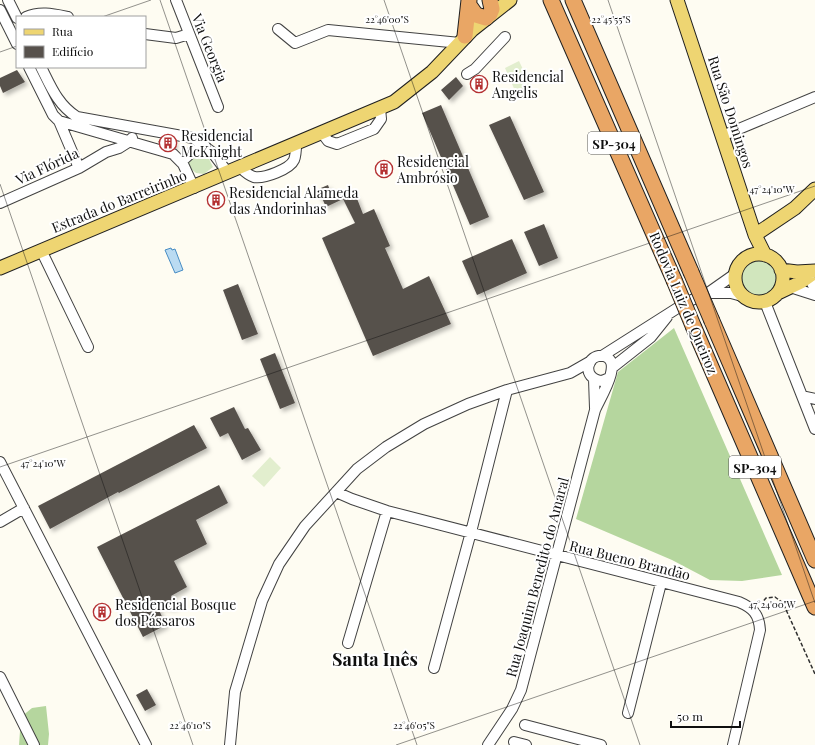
<svg xmlns="http://www.w3.org/2000/svg" width="815" height="745" viewBox="0 0 815 745" font-family="'Playfair Display',serif">
<style>
.green{fill:#d1e6bd}
.forest{fill:#b5d69e}
.pitch{fill:#e2eece}
.water{fill:#badbf2;stroke:#478cc3}
.building{fill:#57514c;filter:url(#shadow)}
.lines{fill:none;stroke-linecap:round;stroke-linejoin:round}
.minor-casing{stroke:#424242;stroke-width:12}
.major-casing{stroke:#202020;stroke-width:15}
.highway-casing{stroke:#202020;stroke-width:17}
.path{stroke:#313131;stroke-width:1.5;stroke-dasharray:4 2;stroke-linecap:butt}
.minor{stroke:#fff;stroke-width:10}
.major{stroke:#eed572;stroke-width:13}
.highway{stroke:#e9a665;stroke-width:15}
.highway-bridge-casing{stroke:#202020;stroke-width:17;stroke-linecap:butt}
.highway-bridge{stroke:#e9a665;stroke-width:15}
.ticks{fill:none;stroke:#0f0f0f;stroke-width:1;stroke-opacity:0.45}
.labels{text-anchor:middle;dominant-baseline:central;stroke-width:4;stroke-linejoin:round;paint-order:stroke}
.shield{fill:#fff;stroke:#575757;stroke-width:1}
.shield-label{font-size:13px;font-weight:bold;fill:#0f0f0f}
.street-label{font-size:14px;fill:#0f0f0f;stroke:#fff}
.poi-label{font-size:14px;fill:#0f0f0f;stroke:#fff;text-anchor:start}
.district-label{font-size:18px;font-weight:bold;fill:#0f0f0f;stroke:#fff}
.ticks-label{font-size:10px;text-anchor:middle;fill:#0f0f0f;stroke:#fff;stroke-width:4;stroke-linejoin:round;paint-order:stroke}
</style>
<defs>
<filter id="shadow"><feDropShadow dx="3" dy="3" stdDeviation="2" flood-color="#0004"/></filter>
</defs>
<rect width="100%" height="100%" fill="#fefcf2"/>
<!-- green -->
<path class="green" d="M199,155L209,159L213,167L204,174L196,173L191,169L188,162L192,156Z
M741 279a18 18 0 1 1 36 0a18 18 0 1 1-36 0Z"/>
<!-- forest -->
<path class="forest" d="M674,328L782,575L742,581L710,580L672,560L576,519L618,372Z
M46,706L49,734L48,745H19L21,717L32,708Z"/>
<!-- pitch -->
<path class="pitch" d="M519,61L531,86L516,93L505,68Z
M270,457L281,468L264,487L252,476Z"/>
<!-- water -->
<path class="water" d="M171,248L172,250L175,249L183,270L175,273L165,250Z"/>
<!-- building -->
<path class="building" d="M17,70L25,82L3,93L0,86V78Z
M456,77L463,86L449,100L441,90Z
M441,105L489,217L470,225L422,113Z
M510,116L544,192L524,200L489,125Z
M161,139L175,141L174,147L158,142Z
M328,185L332,196L350,188L354,197L356,196L363,214L374,209L390,246L385,248L403,289L429,276L451,324L373,356L322,238L355,223L343,199L326,207L322,198L320,199L316,190Z
M544,224L558,258L539,266L524,232Z
M512,239L527,273L477,295L462,261Z
M238,284L258,334L242,340L223,290Z
M275,353L295,403L280,409L260,359Z
M234,407L245,429L248,428L261,450L242,460L228,433L220,437L210,418Z
M194,425L207,448L119,493L118,492L50,529L38,506Z
M219,485L228,503L196,520L207,544L174,561L187,587L171,596L175,608L157,606L166,625L143,637L97,547Z
M147,689L156,705L145,711L136,695Z"/>
<g class="lines">
<defs>
<path id="minor" d="M8,0L17,18
M176,0L218,107
M0,10L17,44
M26,17C40,11 53,14 68,17
M278,29L295,43L328,30L460,43
M145,34L176,38L189,34
M29,67L53,115L59,121L173,154L183,164L194,188
M41,67C51,87 58,105 77,117L193,138L212,152L228,173
M467,74L475,69L505,37
M59,121L79,168
M322,133L328,141L337,144L374,129L381,119L380,108
M722,136L815,97
M181,162L193,151L206,147
M241,168C245,172 248,175 254,177C264,179 290,169 294,160C296,155 296,149 296,144
M0,203L79,168L106,152L119,148L130,141L132,138
M41,250L88,347
M806,272L815,289
M790,287L815,295
M708,293H731L742,296
M765,302L815,429
M602,356L687,302L708,293L735,274
M613,367L651,337L667,317
M594,379L595,408
M802,396L815,399
M0,462L146,745
M336,492L352,499L387,511L739,602C753,608 759,614 760,630L733,745
M0,522L24,508
M348,643L387,511
M434,668L471,532L507,390
M0,677L34,745
M628,713L661,583
M525,725L601,745
M514,742L526,745
M230,745L235,692L262,601L279,564L305,526L357,469L386,447L424,424L468,404L507,390L570,373L591,361
M488,745L512,709L521,690L595,410C600,398 624,361 604,356C586,353 581,379 602,381L609,378"/>
<path id="major" d="M677,0L755,235L765,255
M755,235L795,208L815,189
M735 278a24 24 0 1 1 48 0a24 24 0 1 1-48 0Z
M0,268L394,102L432,72L472,30L510,0
M781,270L797,272L815,271
M778,293L801,282L815,272"/>
<path id="highway" d="M490,0L492,9L490,14
M551,0L674,280
M573,0L691,272
M469,5L476,15L486,18
M465,36L469,0
M712,321L815,560
M694,328L815,607"/>
</defs>
<!-- minor casing -->
<use href="#minor" class="minor-casing"/>
<!-- major casing -->
<use href="#major" class="major-casing"/>
<!-- highway casing -->
<use href="#highway" class="highway-casing"/>
<!-- path -->
<path class="path" d="M760,605L766,598L775,597L783,603L815,674"/>
<!-- minor -->
<use href="#minor" class="minor"/>
<!-- major -->
<use href="#major" class="major"/>
<!-- highway -->
<use href="#highway" class="highway"/>
<defs>
<path id="highway-bridge" d="M691,272L712,321
M674,280L694,328"/>
</defs>
<!-- highway-bridge casing -->
<use href="#highway-bridge" class="highway-bridge-casing"/>
<!-- highway-bridge -->
<use href="#highway-bridge" class="highway-bridge"/>
</g>
<!-- ticks -->
<path class="ticks" d="M160,0L417,745M384,0L640,745M608,0L815,603M102,17L151,0M0,52L17,46M0,184L193,745M0,467L815,186M396,745L815,601"/>
<!-- icons -->
<defs>
<symbol id="building-ring" viewBox="-11 -11 22 22"><circle r="9.5" fill="#fff" stroke="#b43132" stroke-width="1.5"/><path d="M-4-6H4V6H1V3H-1V6H-4ZM-2.5-4.3h1.7v1.8h-1.7ZM.8-4.3h1.7v1.8H.8ZM-2.5-1h1.7V.8h-1.7ZM.8-1h1.7V.8H.8Z" fill="#b43132"/></symbol>
</defs>
<g fill-rule="evenodd">
<use href="#building-ring" x="469" y="74" width="20" height="20"/>
<use href="#building-ring" x="158" y="133" width="20" height="20"/>
<use href="#building-ring" x="374" y="159" width="20" height="20"/>
<use href="#building-ring" x="206" y="190" width="20" height="20"/>
<use href="#building-ring" x="92" y="602" width="20" height="20"/>
</g>
<g class="labels">
<!-- shield labels -->
<g class="shield">
<rect x="588" y="132" width="52" height="22" rx="3"/>
<rect x="729" y="456" width="52" height="22" rx="3"/>
</g>
<g class="shield-label">
<text x="614" y="143">SP-304</text>
<text x="755" y="467">SP-304</text>
</g>
<!-- street labels -->
<g class="street-label">
<text transform="translate(210 48) rotate(68)">Via Georgia</text>
<text transform="translate(731 112) rotate(72)">Rua São Domingos</text>
<text transform="translate(47 166) rotate(-25)">Via Flórida</text>
<text transform="translate(119 201) rotate(-22)">Estrada do Barreirinho</text>
<text transform="translate(684 303) rotate(67)">Rodovia Luiz de Queiroz</text>
<text transform="translate(630 560) rotate(14)">Rua Bueno Brandão</text>
<text transform="translate(537 577) rotate(-75)">Rua Joaquim Benedito do Amaral</text>
</g>
<!-- poi labels -->
<g class="poi-label">
<text x="492" y="76">Residencial<tspan x="492" dy="16">Angelis</tspan></text>
<text x="181" y="135">Residencial<tspan x="181" dy="16">McKnight</tspan></text>
<text x="397" y="161">Residencial<tspan x="397" dy="16">Ambrósio</tspan></text>
<text x="229" y="192">Residencial Alameda<tspan x="229" dy="16">das Andorinhas</tspan></text>
<text x="115" y="604">Residencial Bosque<tspan x="115" dy="16">dos Pássaros</tspan></text>
</g>
<!-- district labels -->
<g class="district-label">
<text x="375" y="659">Santa Inês</text>
</g>
</g>
<g class="ticks-label">
<text x="387" y="23">22°46'00"S</text>
<text x="611" y="23">22°45'55"S</text>
<text x="772" y="193">47°24'10"W</text>
<text x="43" y="467">47°24'10"W</text>
<text x="772" y="608">47°24'00"W</text>
<text x="190" y="729">22°46'10"S</text>
<text x="414" y="729">22°46'05"S</text>
</g>
<!-- legend -->
<rect x="16" y="16" width="130" height="52" fill="#ffffff" stroke="#9f9f9f"/>
<rect x="24" y="29" width="20" height="6" fill="#eed572" stroke="#9f9f9f"/>
<text x="52" y="36" font-size="12" fill="#0f0f0f">Rua</text>
<rect x="24" y="46" width="20" height="12" fill="#57514c" stroke="#9f9f9f"/>
<text x="52" y="56" font-size="12" fill="#0f0f0f">Edifício</text>
<!-- scale -->
<path d="M671 721v6h69v-6" fill="none" stroke="#0f0f0f" stroke-width="2"/>
<text x="677" y="721" font-size="12" fill="#0f0f0f" stroke="#ffffff" stroke-width="3" paint-order="stroke">50 m</text>
</svg>
